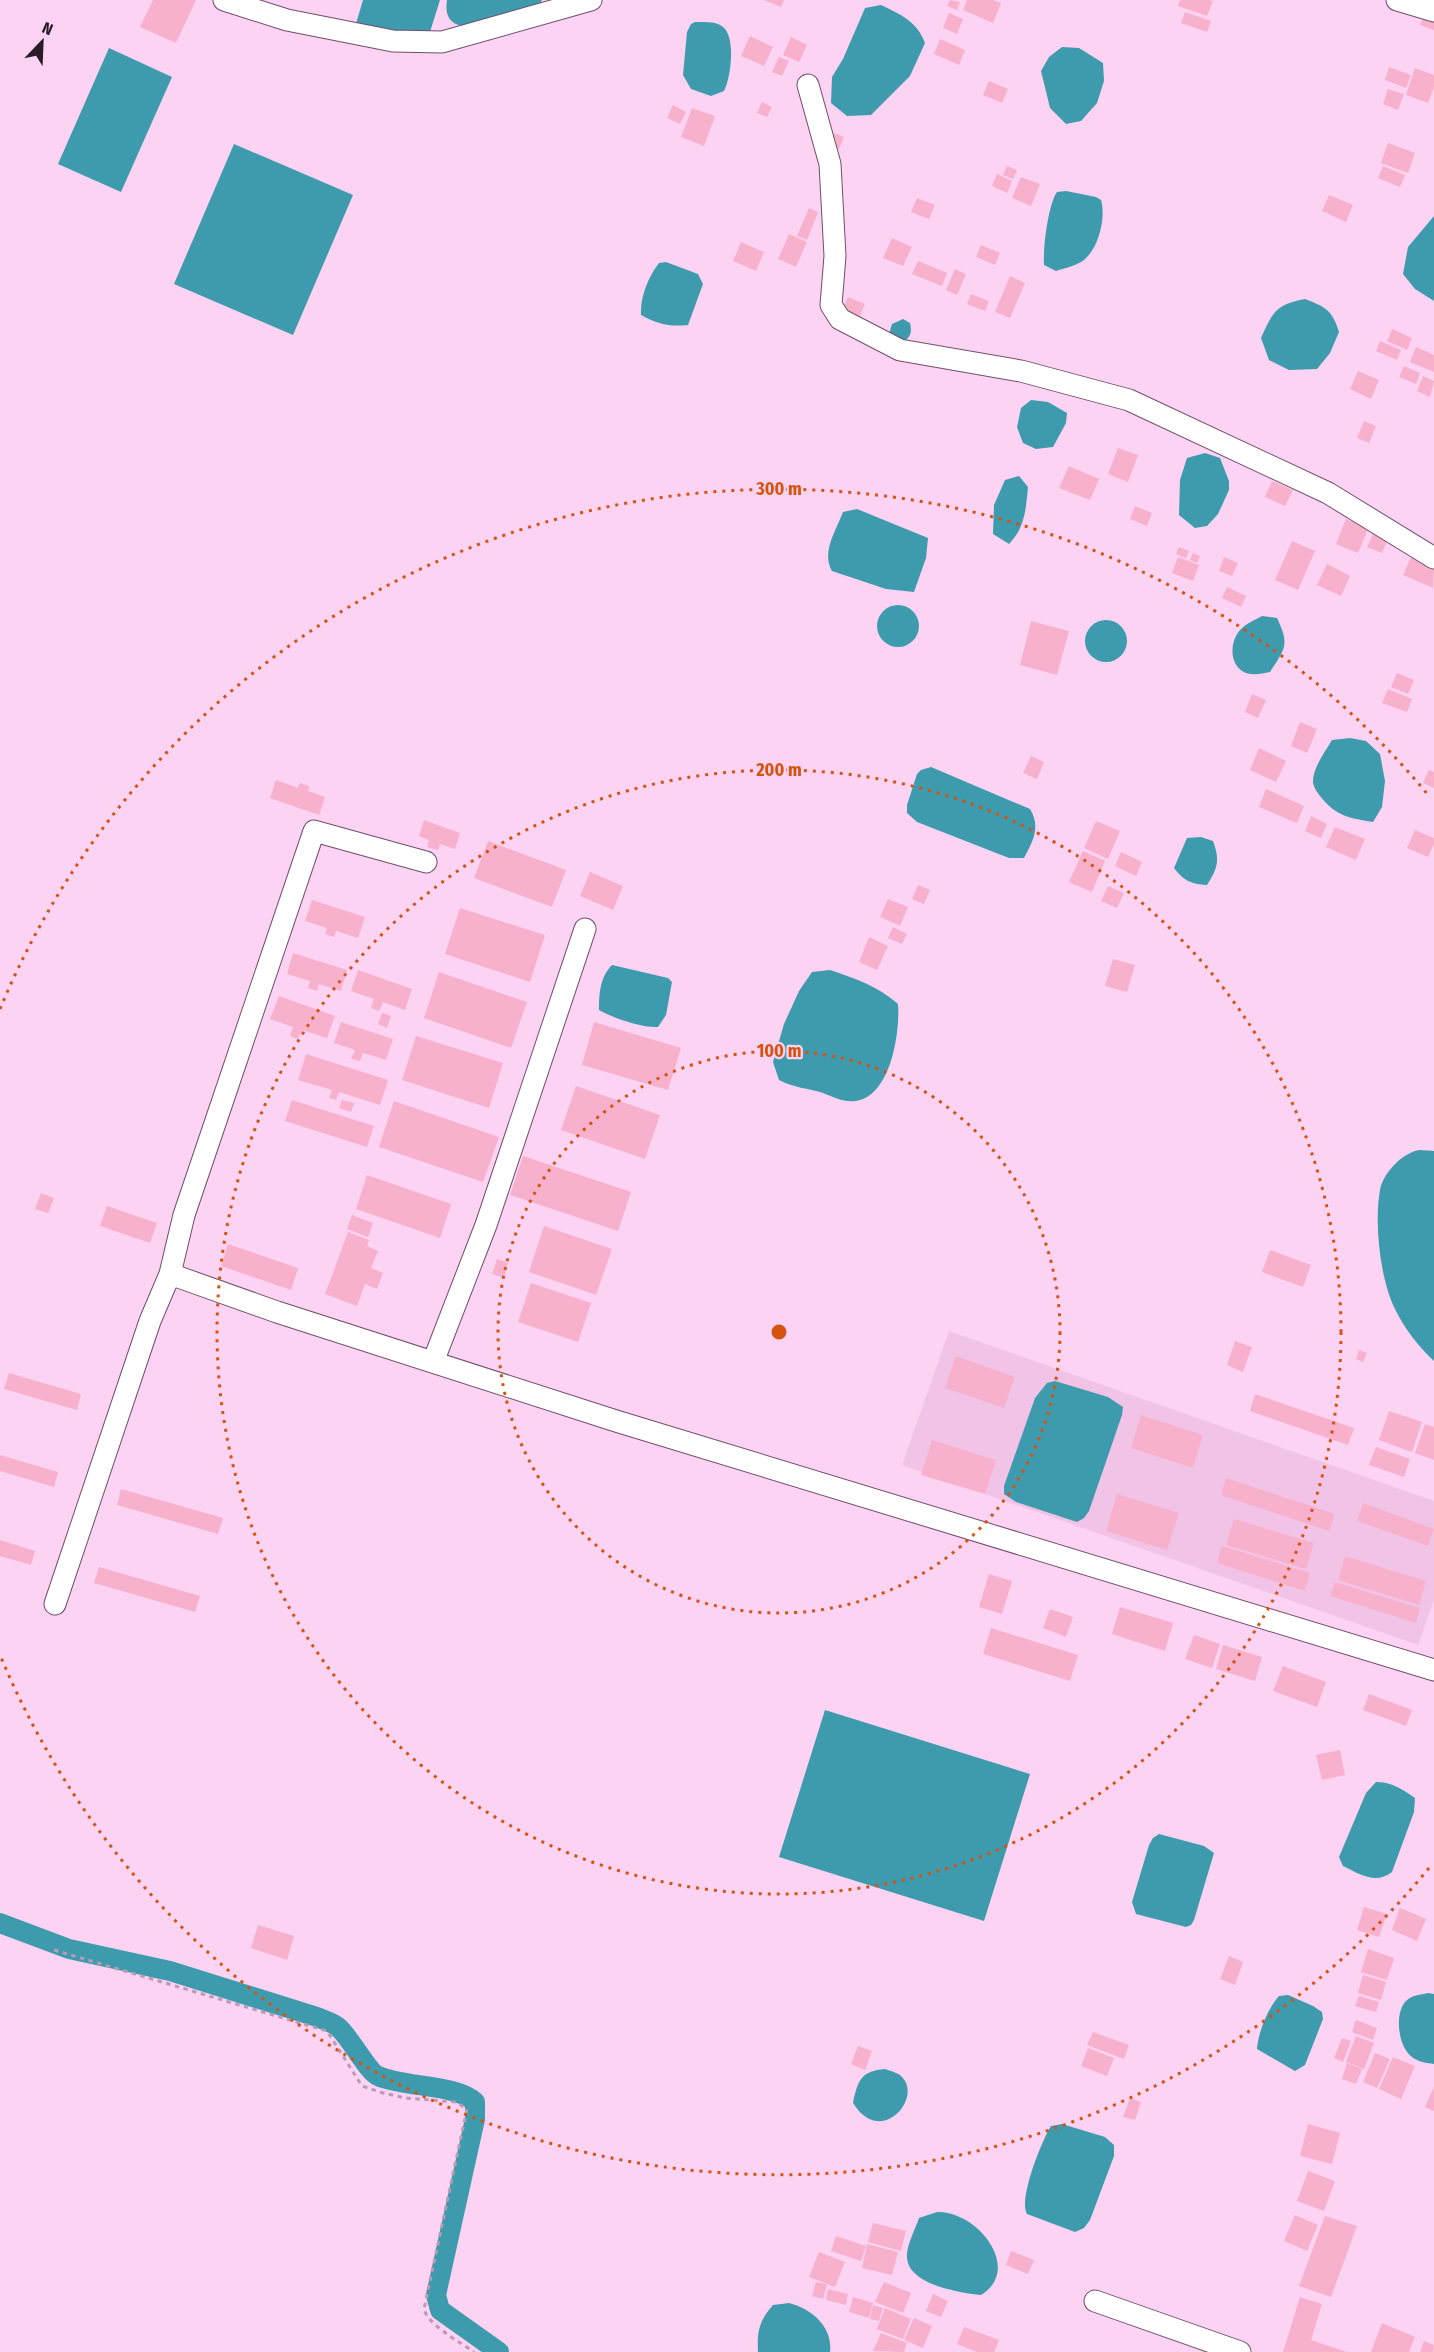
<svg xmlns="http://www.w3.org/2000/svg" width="1434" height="2352" viewBox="0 0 1434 2352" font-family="'Fira Sans Condensed',sans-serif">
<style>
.built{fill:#f1c4e7}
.water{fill:#3e9aad}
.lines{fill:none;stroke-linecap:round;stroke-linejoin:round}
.canal{stroke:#3e9aad;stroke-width:20}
.building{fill:#f8b1cd}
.minor-casing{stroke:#704e6a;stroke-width:23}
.path{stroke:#bb9ab4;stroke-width:3;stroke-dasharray:4.5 4.5;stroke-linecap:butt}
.minor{stroke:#fff;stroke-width:21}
.ring{fill:none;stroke:#d5530f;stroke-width:3;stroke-dasharray:3 6}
.centre{fill:#d5530f;stroke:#fcd3f3;stroke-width:3}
.ring-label{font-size:18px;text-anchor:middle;font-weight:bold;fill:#d5530f;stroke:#fcd3f3;stroke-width:4.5;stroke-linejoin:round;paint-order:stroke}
</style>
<rect width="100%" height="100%" fill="#fcd3f3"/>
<!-- built -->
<path class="built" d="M949,1331L1434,1501V1600L1418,1645L902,1465Z"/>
<!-- water -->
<path class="water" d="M363,0H440L430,32L424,35L355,27Z
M447,0H542L538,8C515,15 439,50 447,0Z
M881,5C901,15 917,21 925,43L910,76L871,115L847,116L831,103L832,77L843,59L865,8Z
M695,22C705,22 716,21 723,27C736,37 731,78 724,91L711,96L691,89L683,75L687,32L691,24Z
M1062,47L1079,48L1103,63L1104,81L1097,103L1081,121L1066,124L1050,108L1041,71L1049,57Z
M109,48L172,77L121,192L58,164Z
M234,144L353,195L293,335L174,284Z
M1066,191L1096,197L1101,200C1106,217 1099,246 1086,258C1080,265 1065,268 1056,271L1044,265C1043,248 1048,205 1057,192Z
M1434,216V301L1415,289L1403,274L1408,247Z
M666,262L698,274L703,284L688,325C670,327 657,324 641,315C640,298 648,277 659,263Z
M1305,299C1326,307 1332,310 1339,332L1330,353L1317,369L1289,370L1269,360L1261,338C1273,312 1275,305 1305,299Z
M903,319L910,323C912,332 911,337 903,342L889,334L892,324Z
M1031,400L1048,402L1067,413L1066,423L1053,447L1036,449L1023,443L1017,427L1021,408Z
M1205,453L1220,458L1229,481V490L1218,514L1207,526L1195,528L1179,515L1180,480L1187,458Z
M1019,476L1028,487C1026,508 1025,528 1009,544L993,534L994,505L1005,480Z
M857,509L928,538L926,558L914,592L886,589L832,571C821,552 836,531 843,512Z
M877 626a21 21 0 1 1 42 0a21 21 0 1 1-42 0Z
M1262,616L1277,618C1290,645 1285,649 1270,672C1260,674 1250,676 1242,671C1228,661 1231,639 1241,629C1247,623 1255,620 1262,616Z
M1085 641a21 21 0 1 1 42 0a21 21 0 1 1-42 0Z
M1350,738L1366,741L1380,754L1385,781L1382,807L1373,822C1348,818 1336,816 1320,796C1317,792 1314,788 1313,783C1312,769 1325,752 1332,740Z
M931,767L1030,809C1041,827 1033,841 1024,858H1009L917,822L907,813V805L917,774L921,770Z
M1201,837L1213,841C1220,860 1218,868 1207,885C1191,884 1184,881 1174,868L1187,838Z
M612,965L668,978L672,982L666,1015L658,1027C642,1028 613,1018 599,1010C599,994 600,977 612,965Z
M830,970C854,978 878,986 898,1004C900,1031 892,1087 863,1099C848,1105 836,1098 823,1093C807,1088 795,1088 779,1080L773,1062L784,1024L799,991L812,972Z
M1420,1150L1434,1151V1361C1418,1346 1404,1328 1395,1309C1380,1279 1374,1223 1380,1190C1383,1173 1403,1152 1420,1150Z
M1055,1381L1108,1397L1123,1407L1122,1415L1089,1511L1084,1518L1077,1522L1016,1502L1004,1494V1486L1035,1398L1047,1383Z
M825,1710L1030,1774L984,1921L779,1857Z
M1376,1782C1392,1782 1402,1789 1415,1798L1414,1812L1392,1872C1376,1885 1359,1874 1343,1866L1339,1857L1366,1793Z
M1159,1834L1204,1846L1214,1853L1194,1920L1191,1925L1186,1927L1136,1914L1132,1902L1149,1845L1153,1838Z
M1428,1993L1434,1994V2064C1427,2063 1418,2062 1412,2057C1398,2047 1394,2013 1406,2001C1412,1995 1420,1995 1428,1993Z
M1288,1995L1313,2006L1322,2012L1323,2019L1305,2065L1295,2071L1257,2049C1258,2033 1268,2008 1279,1996Z
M885,2069C890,2071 899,2073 902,2077C923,2098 881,2148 853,2103C858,2080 861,2071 885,2069Z
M1062,2124L1105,2137L1114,2145V2156L1090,2220L1084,2228L1075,2232L1027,2214C1018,2200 1042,2140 1051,2126Z
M937,2212C978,2211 1023,2269 981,2295C961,2293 909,2285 907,2258C906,2246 915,2230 919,2218Z
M789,2303C812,2309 833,2327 830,2352H758C757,2331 759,2321 773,2305Z"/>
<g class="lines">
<!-- canal -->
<path class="canal" d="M0,1923L69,1949L170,1971L317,2017C323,2020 332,2022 338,2027C350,2037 368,2072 378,2076C406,2088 456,2084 475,2102V2119L436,2295L440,2310L499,2352"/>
</g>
<!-- building -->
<path class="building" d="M153,0H196L176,43L140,27Z
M764,0H784L781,7Z
M950,0L960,2L957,10L947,6Z
M967,0H993L1001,3L993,23L963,10Z
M1180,0H1209L1213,1L1207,16L1178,6Z
M1425,11L1434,14V30L1420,25Z
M1185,12L1211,21L1207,32L1181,23Z
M949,13L963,19L957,34L943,28Z
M750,36L773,47L764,66L741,56Z
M791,37L807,45L799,62L783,55Z
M940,39L965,50L959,65L934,54Z
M779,57L789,61L782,76L772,72Z
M1389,67L1411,75L1406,88L1385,80Z
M1415,68L1434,75V87L1428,103L1406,95Z
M989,81L1008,89L1002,103L983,95Z
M1388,89L1404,94L1398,110L1383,104Z
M762,102L772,107L767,117L757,113Z
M673,105L686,112L680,124L667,118Z
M692,108L715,116L704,146L681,137Z
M834,133L844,137L839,149L829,145Z
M1388,143L1415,153L1408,173L1381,163Z
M1007,166L1017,170L1013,179L1003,175Z
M1383,166L1405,175L1400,187L1378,178Z
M997,174L1012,181L1007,193L992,186Z
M1021,177L1040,184L1031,206L1012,198Z
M1329,195L1353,205L1346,222L1322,211Z
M917,198L935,205L929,219L911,212Z
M809,208L818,212L807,240L797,236Z
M789,234L807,242L796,267L778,259Z
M892,238L912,247L903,266L883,258Z
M741,242L764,252L756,271L733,261Z
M981,245L1000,253L995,265L976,257Z
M918,261L947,273L942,286L912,274Z
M955,269L966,274L957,295L946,290Z
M1010,276L1025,283L1010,318L995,312Z
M971,294L989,301L985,311L967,304Z
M848,297L865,304L859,318L842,311Z
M1392,329L1412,338L1407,350L1387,341Z
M1380,341L1401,350L1397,360L1376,351Z
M1416,347L1434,355V372L1410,362Z
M1404,366L1420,373L1416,384L1399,377Z
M1358,371L1379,380L1371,399L1350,389Z
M1423,376L1434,381L1430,397L1417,391Z
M1364,421L1376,426L1369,443L1357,438Z
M1118,448L1138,455L1128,482L1108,474Z
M1069,466L1099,479L1090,500L1059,488Z
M1272,481L1293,490L1285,506L1265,497Z
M1135,506L1152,513L1147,526L1130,519Z
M1346,519L1368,529L1358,553L1336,544Z
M1375,530L1389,536L1382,553L1367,547Z
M1292,541L1315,551L1298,590L1275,580Z
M1179,547L1189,551L1186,558L1176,554Z
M1193,553L1200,556L1197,563L1190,560Z
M1178,557L1199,565L1193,581L1172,573Z
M1224,557L1238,563L1232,576L1219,571Z
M1411,557L1434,568L1433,588L1403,575Z
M1327,564L1350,576L1341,596L1317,585Z
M1227,587L1246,596L1241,607L1222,598Z
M1031,621L1069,631L1057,675L1020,665Z
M1397,673L1414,680L1408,694L1391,687Z
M1388,689L1412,699L1407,712L1382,703Z
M1252,694L1266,700L1258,718L1245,712Z
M1300,722L1317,729L1307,753L1291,746Z
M1259,748L1286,761L1276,782L1250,770Z
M1031,756L1044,762L1037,779L1023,773Z
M1429,770L1434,772V788L1423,783Z
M276,780L298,788L300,783L309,786L308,791L325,797L319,815L270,798Z
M1266,789L1304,806L1297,823L1259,807Z
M1311,816L1327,824L1321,838L1305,831Z
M424,820L460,833L455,849L440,844L438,850L427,847L429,840L419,836Z
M1096,821L1120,831L1108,859L1084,848Z
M1335,827L1365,839L1356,860L1326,847Z
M1415,830L1434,838V844L1428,857L1407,848Z
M488,841L566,870L552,907L474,878Z
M1083,851L1105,861L1092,892L1069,882Z
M1121,852L1142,862L1136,876L1115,866Z
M590,872L623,886L613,910L580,896Z
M918,885L930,890L924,904L912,899Z
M1108,886L1124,893L1117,908L1101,901Z
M888,899L908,907L900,926L880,917Z
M312,900L365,917L358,938L336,931L334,937L325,934L327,928L305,921Z
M460,908L545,935L530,982L445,954Z
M893,927L907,934L902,944L888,938Z
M869,937L888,946L877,970L859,962Z
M293,953L347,970L341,991L319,984L317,991L308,988L310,981L287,974Z
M1113,959L1135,965L1127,992L1105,986Z
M358,970L412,989L405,1010L383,1002L379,1011L371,1008L374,999L351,991Z
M439,972L527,1002L511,1048L424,1018Z
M279,996L335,1016L327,1038L302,1030L298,1039L290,1036L293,1027L270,1019Z
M382,1013L391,1016L387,1028L378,1024Z
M341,1022L393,1039L386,1060L363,1053L360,1061L351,1059L355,1050L334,1043Z
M594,1022L681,1048L668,1090L582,1065Z
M416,1036L503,1063L489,1108L402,1080Z
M306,1054L388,1080L380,1105L339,1092L336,1100L329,1098L332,1090L298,1080Z
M576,1086L660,1115L645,1159L561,1130Z
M292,1100L374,1126L367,1147L285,1121Z
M342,1100L354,1103L351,1112L339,1108Z
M394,1101L499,1137L483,1182L379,1147Z
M523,1156L631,1192L618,1231L510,1195Z
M367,1175L451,1204L440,1238L356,1209Z
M41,1193L54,1198L48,1213L35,1209Z
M107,1206L157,1223L150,1243L100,1226Z
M352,1215L373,1223L368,1237L347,1229Z
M544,1226L612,1249L596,1295L529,1272Z
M348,1232L369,1240L367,1246L378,1251L371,1268L383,1273L377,1289L365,1284L357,1306L325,1294Z
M228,1244L298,1268L291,1290L221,1266Z
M1270,1250L1311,1265L1303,1287L1262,1272Z
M497,1259L508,1263L504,1278L492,1274Z
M531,1283L591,1303L578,1342L518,1322Z
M1235,1341L1252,1347L1243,1372L1227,1365Z
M1359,1350L1367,1353L1363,1362L1356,1359Z
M956,1356L1015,1377L1004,1408L945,1388Z
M9,1373L81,1394L77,1410L4,1389Z
M1255,1394L1354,1428L1348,1445L1250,1411Z
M1389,1411L1422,1422L1412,1452L1379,1440Z
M1141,1415L1203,1435L1193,1468L1131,1448Z
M1425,1424L1434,1427V1460L1415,1453Z
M932,1440L996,1460L985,1494L921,1475Z
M1376,1447L1410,1459L1404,1477L1369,1465Z
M0,1455L58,1472L54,1487L0,1471Z
M1226,1478L1335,1514L1329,1531L1221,1495Z
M121,1489L223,1518L218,1534L117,1505Z
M1117,1494L1179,1513L1167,1550L1106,1531Z
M1363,1503L1434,1529L1428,1546L1357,1521Z
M1234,1519L1314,1543L1306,1569L1226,1545Z
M0,1540L35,1551L31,1565L0,1556Z
M1222,1546L1310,1573L1305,1591L1217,1563Z
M1345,1556L1426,1581L1419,1605L1338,1580Z
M99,1567L200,1596L195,1612L94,1583Z
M989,1574L1012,1581L1002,1614L979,1607Z
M1335,1582L1420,1608L1416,1623L1330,1596Z
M1120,1607L1173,1623L1165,1651L1112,1634Z
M1050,1609L1073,1617L1066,1637L1043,1628Z
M991,1628L1078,1655L1070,1681L983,1654Z
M1194,1635L1220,1644L1212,1668L1185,1659Z
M1223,1645L1262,1657L1255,1681L1216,1669Z
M1283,1666L1326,1682L1317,1707L1273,1691Z
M1369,1694L1412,1710L1406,1726L1363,1710Z
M1340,1750L1345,1775L1322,1780L1316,1755Z
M1364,1907L1387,1914L1379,1937L1357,1930Z
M1400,1908L1426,1919L1417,1941L1392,1930Z
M258,1925L294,1936L287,1960L251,1948Z
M1368,1949L1394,1958L1387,1980L1361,1972Z
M1229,1956L1243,1962L1235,1985L1220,1979Z
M1363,1975L1386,1982L1381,2000L1358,1993Z
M1359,1996L1379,2002L1376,2012L1355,2006Z
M1356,2020L1377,2028L1373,2040L1352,2032Z
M1093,2032L1129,2045L1124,2059L1087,2045Z
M1356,2036L1374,2043L1364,2069L1346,2062Z
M1342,2038L1351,2041L1343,2062L1334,2058Z
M858,2046L872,2051L865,2070L851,2064Z
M1088,2048L1114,2058L1107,2076L1081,2066Z
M1375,2053L1390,2059L1377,2088L1363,2082Z
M1393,2057L1415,2066L1401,2099L1379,2089Z
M1347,2063L1362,2069L1356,2084L1342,2079Z
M1434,2087V2111L1425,2107Z
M1130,2098L1141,2102L1135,2120L1123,2117Z
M1308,2124L1340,2133L1332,2164L1300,2156Z
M1308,2171L1335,2181L1324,2211L1297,2201Z
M1295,2215L1318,2225L1307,2251L1284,2241Z
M1325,2216L1357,2226L1331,2297L1299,2286Z
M873,2223L906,2231L901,2251L868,2242Z
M836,2236L866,2246L861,2261L831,2251Z
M867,2244L898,2252L892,2275L862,2268Z
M1011,2251L1034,2260L1028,2274L1006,2265Z
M819,2252L845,2262L835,2287L809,2277Z
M816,2282L827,2284L823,2299L812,2296Z
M884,2282L911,2293L903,2313L875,2302Z
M828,2289L848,2294L846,2305L826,2300Z
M933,2294L948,2301L941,2317L926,2311Z
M853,2297L873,2303L869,2318L849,2312Z
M1300,2297L1322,2304L1311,2340L1347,2352H1283Z
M873,2305L883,2308L879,2321L870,2319Z
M885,2308L911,2319L903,2339L877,2329Z
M914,2318L932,2326L923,2348L904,2340Z
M1382,2323L1415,2337L1409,2352H1371Z
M964,2327L999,2340L994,2352H977L957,2344Z
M881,2333L907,2343L904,2352L873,2351Z
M1424,2341L1434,2345L1433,2352H1420Z"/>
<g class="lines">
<defs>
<path id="minor" d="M224,0L287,20L393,41L442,42L591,0
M1397,0L1434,11
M808,85L830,164L835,256L831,305L840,319L900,350L1021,371L1129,400L1328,493L1434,558
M170,1274L277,1312L616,1421L1434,1670
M433,1362L486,1225L585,929
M55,1604L150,1321L170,1274L184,1215L314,831L426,862
M1095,2301L1240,2352"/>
</defs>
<!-- minor casing -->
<use href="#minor" class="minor-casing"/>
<!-- path -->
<path class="path" d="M54,1950L327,2031L362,2086L383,2093L405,2098L456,2102L467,2109L424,2309C428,2325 460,2342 474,2352"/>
<!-- minor -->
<use href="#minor" class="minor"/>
</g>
<!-- distance rings -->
<g class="ring">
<circle cx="779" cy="1332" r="281"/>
<circle cx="779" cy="1332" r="562"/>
<path d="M1429 1868A843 843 0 0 1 0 1655M0 1009A843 843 0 0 1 1429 796"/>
</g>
<circle cx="779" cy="1332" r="9" class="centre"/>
<g class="ring-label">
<text x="779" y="495">300 m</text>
<text x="779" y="776">200 m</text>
<text x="779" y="1057">100 m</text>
</g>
<!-- north arrow -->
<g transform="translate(42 42) rotate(23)" stroke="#fcd3f3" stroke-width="4.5" paint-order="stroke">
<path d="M0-4.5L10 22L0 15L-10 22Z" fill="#291b27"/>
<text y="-9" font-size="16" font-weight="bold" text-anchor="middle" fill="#291b27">N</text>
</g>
</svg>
